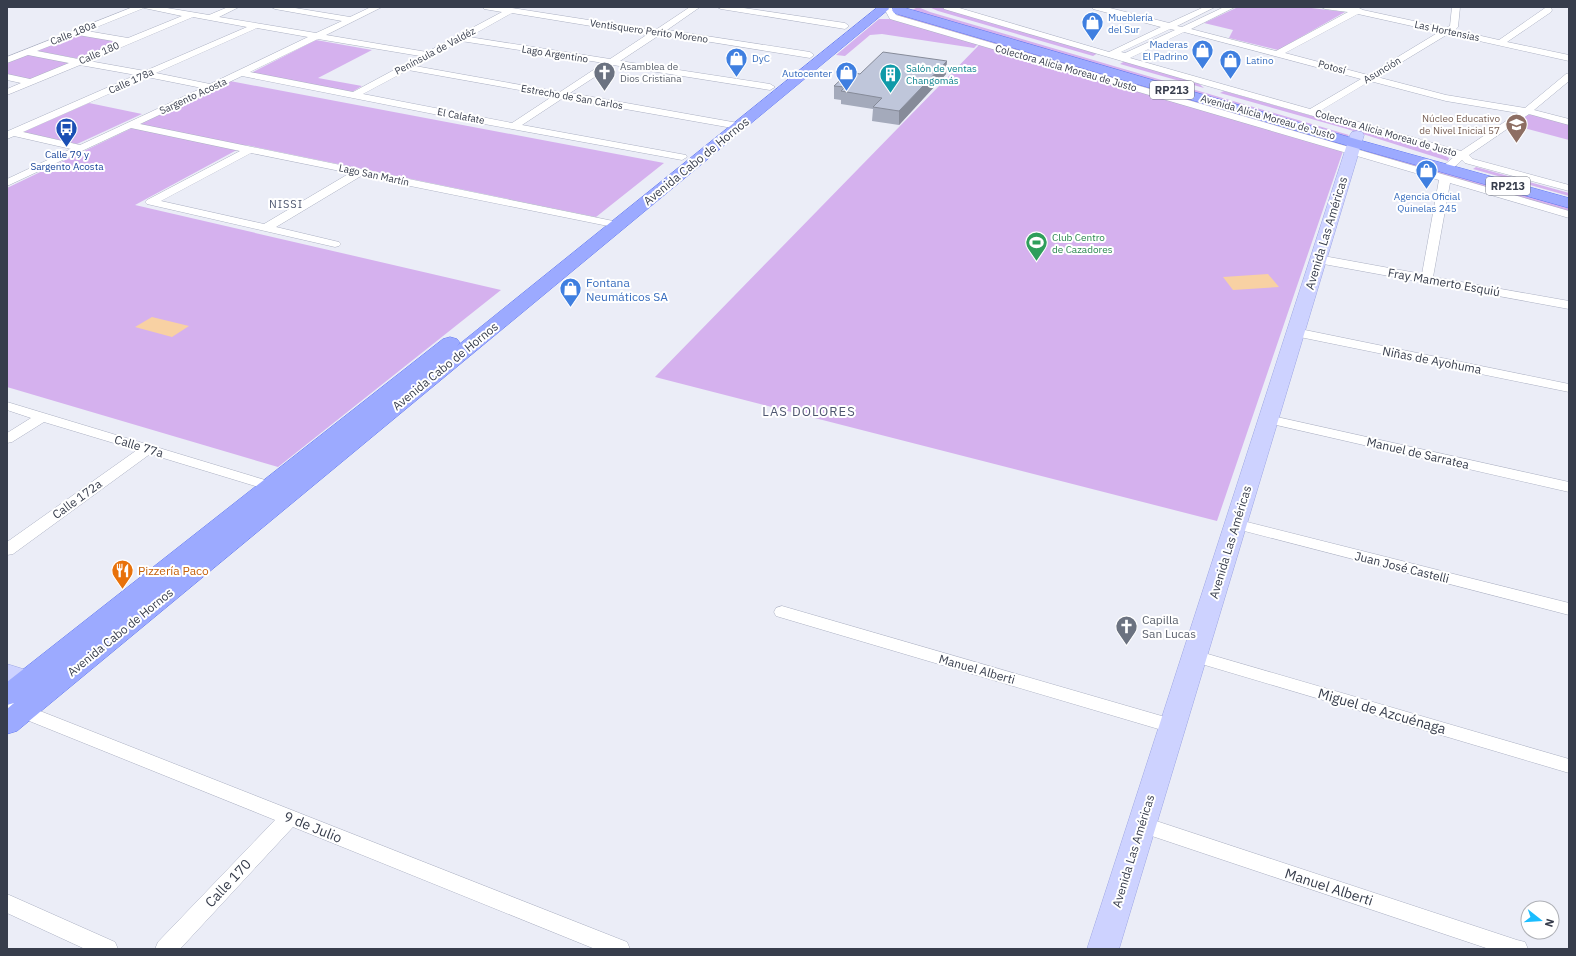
<svg xmlns="http://www.w3.org/2000/svg" width="1576" height="956" viewBox="0 0 1576 956" font-family="'IBM Plex Sans',sans-serif">
<style>
.green{fill:#d5b1ee}
.water{fill:#f8d1a3}
.lines{fill:none;stroke-linecap:round;stroke-linejoin:round}
.street-casing{stroke:#acb1c3;stroke-width:1}
.secondary-casing{stroke:#9da6e4;stroke-width:1}
.primary-casing{stroke:#6078ef;stroke-width:1}
.street{fill:#fff;fill-rule:evenodd}
.secondary{fill:#cdd2ff;fill-rule:evenodd}
.primary{fill:#9caaff;fill-rule:evenodd}
.wall{fill:#a4aabb}
.shaded-wall{fill:#868b99}
.building{fill:#bfc6da;stroke:#868b99}
.labels{text-anchor:middle;dominant-baseline:central;stroke-width:4;stroke-linejoin:round;paint-order:stroke}
.far-shop-label{font-size:10px;fill:#366cbe;stroke:#fff;text-anchor:start}
.far-street-label{font-size:10px;fill:#373d4c;stroke:#fff}
.far-worship-label{font-size:10px;fill:#5b616d;stroke:#fff;text-anchor:start}
.far-culture-label{font-size:10px;fill:#0d838f;stroke:#fff;text-anchor:start}
.far-education-label{font-size:10px;fill:#785e54;stroke:#fff;text-anchor:end}
.far-transit-label{font-size:10px;fill:#164399;stroke:#fff}
.far-leisure-label{font-size:10px;fill:#27864d;stroke:#fff;text-anchor:start}
.shield{fill:#fff;stroke:#737782;stroke-width:1}
.shield-label{font-size:11px;font-weight:bold;fill:#373d4c}
.far-neighbourhood-label{font-size:11px;letter-spacing:1px;fill:#4e5770;stroke:#fff}
.street-label{font-size:12px;fill:#373d4c;stroke:#fff}
.shop-label{font-size:12px;fill:#366cbe;stroke:#fff;text-anchor:start}
.food-label{font-size:12px;fill:#c56008;stroke:#fff;text-anchor:start}
.worship-label{font-size:12px;fill:#5b616d;stroke:#fff;text-anchor:start}
.neighbourhood-label{font-size:13px;letter-spacing:1px;fill:#4e5770;stroke:#fff}
.near-street-label{font-size:14px;fill:#373d4c;stroke:#fff}
</style>
<rect width="100%" height="100%" fill="#ebedf7"/>
<!-- green -->
<path class="green" d="M918,7L930,12L1349,135L1345,138L910,11Z
M929,7H941L1098,53L1093,56L938,11Z
M1238,7H1303L1345,12L1278,50L1229,38L1233,30L1204,23Z
M895,15H908L1349,142L1346,148Z
M879,19H892L979,43L974,48L882,34L870,35L845,56L836,55Z
M77,34L120,42L80,59L37,51Z
M316,40L372,50L318,78L362,86L352,92L249,74Z
M981,43L1344,148L1217,521L655,377Z
M28,54L72,62L29,80L7,75V62Z
M1125,61L1197,82L1204,88L1120,64Z
M230,81L664,163L596,217L246,145L135,205L501,290L278,467L7,387V188Z
M1224,91L1436,151L1449,158L1448,161L1347,129L1220,93Z
M89,103L142,114L77,144L23,132Z
M1527,115H1536L1569,124V140L1513,125Z
M1368,148L1569,206V214L1361,154Z
M1476,167L1569,193V196L1473,169Z"/>
<!-- water -->
<path class="water" d="M1268,274L1279,287L1233,290L1223,277Z
M152,317L189,326L172,337L135,327Z"/>
<g class="lines">
<defs>
<path id="street" d="M133,7H161L209,15L228,7H239L219,17L316,33L342,21L275,9L271,7H289L350,17L371,7H382L326,35L427,52L502,12L484,9L483,7L512,8L646,29H657L690,7H700L667,30L810,52L814,55L810,58L661,34L620,61L770,84L775,87L770,90L613,65L570,93L738,123L743,126L738,129L563,98L522,125L686,155L687,157L682,160L479,123L242,76L140,124L618,222L622,223L624,225L622,227L618,228L361,176L276,227L339,242L341,244L339,246L335,247L147,204L145,202L147,200L240,151L131,128L7,186V179L71,149L14,136L7,139L8,131L136,75L80,65L7,95V89L21,83L7,80V74L30,79L69,63L28,55L7,63V57ZM144,8L182,16L128,38L87,31ZM512,13L646,35L648,34L610,59L469,37ZM193,17L247,27L145,71L89,61ZM257,28L308,37L210,84L156,73ZM78,35L119,42L78,59L37,51ZM318,39L420,56L353,92L250,72ZM461,41L604,63L560,92L415,66ZM408,70L553,96L512,123L363,94ZM147,77L202,88L80,145L23,132ZM251,153L350,173L264,224L161,201Z
M717,7H737L845,23L849,26L845,29L721,9Z
M943,7H956L1109,52L1161,27L1093,9L1092,7H1106L1169,23L1204,7H1215L1177,26L1182,27L1224,7H1235L1191,29L1276,51L1348,12L1325,9L1321,7L1359,8L1363,10L1446,28L1450,26L1452,7H1460L1458,27L1455,30L1499,40L1545,8H1551L1552,10L1551,12L1507,42L1569,55V61L1448,34L1377,77L1446,95L1525,108L1566,74L1569,73V81L1534,110L1569,119V125L1529,114L1469,155L1473,159L1569,185V191L1465,163L1462,160L1450,171H1442L1441,169L1442,167L1455,156L1204,85L944,9ZM1358,14L1439,32L1368,75L1285,53ZM1170,29L1175,30L1125,53L1121,52ZM1184,32L1361,79L1310,109L1130,58ZM1370,81L1446,101L1518,113L1461,151L1320,111Z
M886,8H892L896,15L1569,211V218L1450,183L1433,277L1569,301V309L1318,263L1314,262L1312,259L1314,256L1318,255L1422,274L1439,180L890,19L885,10Z
M1295,328L1569,384V392L1290,335L1289,332L1290,329Z
M7,402L275,483L278,486L275,489L270,491L265,489L150,454L13,554L7,555V542L137,450L44,422L12,442L7,443V433L31,418L7,410Z
M1268,415L1569,482V492L1263,422L1261,419L1263,416Z
M1235,519L1569,603V615L1229,527L1227,524L1229,521Z
M782,606L1172,719L1179,721L1181,726L1179,731L1172,733L776,616L774,612L776,608Z
M1194,650L1569,759V773L1188,660L1185,656L1188,652Z
M7,698L627,942L630,949H595L293,827L180,949H155L158,942L275,820L7,712Z
M1141,816L1517,940L1525,942L1528,949H1489L1134,830L1131,824L1134,818Z
M7,894L115,942L118,949H85L7,913Z"/>
<path id="secondary" d="M1357,131L1362,132L1364,135L1119,949H1087L1350,135L1352,132Z
M7,664L36,673L40,680L36,687L27,689L7,683Z"/>
<path id="primary" d="M878,7H888L889,9L17,731L7,734V709L14,703L7,705V682L443,339L450,337L457,339L460,343L457,346Z
M894,7H902L1359,140L1569,198V208L1349,146L894,13L892,10Z"/>
</defs>
<!-- street casing -->
<use href="#street" class="street-casing"/>
<!-- secondary casing -->
<use href="#secondary" class="secondary-casing"/>
<!-- primary casing -->
<use href="#primary" class="primary-casing"/>
<!-- street -->
<use href="#street" class="street"/>
<!-- secondary -->
<use href="#secondary" class="secondary"/>
<!-- primary -->
<use href="#primary" class="primary"/>
</g>
<!-- wall -->
<path class="wall" d="M860,74H946L899,125L872,121L873,109L841,104V100L834,99V86Z"/>
<!-- shaded-wall -->
<path class="shaded-wall" d="M947,61L946,74L899,125V111Z"/>
<!-- building -->
<path class="building" d="M883,52L947,61L899,111L873,107L882,98L841,91L845,87L834,86L849,72L860,74Z"/>
<!-- icons -->
<defs>
<symbol id="shop-pin" viewBox="-11 -11 22 30"><path d="M0 17L-7.5 6A9.5 9.5 0 1 1 7.5 6Z" fill="#3f7fe0" stroke="#fff"/><path d="M-5-2.5h2.3a2.7 3.5 0 0 1 5.4 0H5L5.5 6h-11ZM-1.5-2.5h3a1.5 2.3 0 0 0-3 0Z" fill="#fff"/></symbol>
<symbol id="church-pin" viewBox="-11 -11 22 30"><path d="M0 17L-7.5 6A9.5 9.5 0 1 1 7.5 6Z" fill="#6b7280" stroke="#fff"/><path d="M-1.2-6h2.4v3.5h3.3v2.4h-3.3V6h-2.4V-.1h-3.3v-2.4h3.3Z" fill="#fff"/></symbol>
<symbol id="building-pin" viewBox="-11 -11 22 30"><path d="M0 17L-7.5 6A9.5 9.5 0 1 1 7.5 6Z" fill="#0f9aa8" stroke="#fff"/><path d="M-4-6H4V6H1V3H-1V6H-4ZM-2.5-4.3h1.7v1.8h-1.7ZM.8-4.3h1.7v1.8H.8ZM-2.5-1h1.7V.8h-1.7ZM.8-1h1.7V.8H.8Z" fill="#fff"/></symbol>
<symbol id="school-pin" viewBox="-11 -11 22 30"><path d="M0 17L-7.5 6A9.5 9.5 0 1 1 7.5 6Z" fill="#8d6e63" stroke="#fff"/><path d="M0-5L7-2L0 1L-7-2ZM-4 1L0 2.5L4 1V4Q0 6-4 4Z" fill="#fff"/></symbol>
<symbol id="bus-pin" viewBox="-11 -11 22 30"><path d="M0 17L-7.5 6A9.5 9.5 0 1 1 7.5 6Z" fill="#1a4fb4" stroke="#fff"/><path d="M-5-6H5V4H4V6H2V4H-2V6H-4V4H-5ZM-3.5-4V0h7V-4ZM-3.5 1.2v1.5H-2V1.2ZM2 1.2v1.5H3.5V1.2Z" fill="#fff"/></symbol>
<symbol id="stadium-pin" viewBox="-11 -11 22 30"><path d="M0 17L-7.5 6A9.5 9.5 0 1 1 7.5 6Z" fill="#2e9e5b" stroke="#fff"/><path d="M0-5a6.5 5 0 1 0 0 10a6.5 5 0 1 0 0-10ZM-3.5-1.8h7v3.6h-7Z" fill="#fff"/></symbol>
<symbol id="restaurant-pin" viewBox="-11 -11 22 30"><path d="M0 17L-7.5 6A9.5 9.5 0 1 1 7.5 6Z" fill="#e8710a" stroke="#fff"/><path d="M-5-6h1v4h1v-4h1v4h1v-4h1v5L-1.5 .5V6h-2V.5L-5-1ZM5-6V6H3V1.5H1.5Q1.5-4 5-6Z" fill="#fff"/></symbol>
</defs>
<g fill-rule="evenodd">
<use href="#shop-pin" x="1080" y="10" width="25" height="34"/>
<use href="#shop-pin" x="1190" y="38" width="25" height="34"/>
<use href="#shop-pin" x="724" y="46" width="25" height="34"/>
<use href="#shop-pin" x="1218" y="48" width="25" height="34"/>
<use href="#church-pin" x="592" y="60" width="25" height="34"/>
<use href="#shop-pin" x="834" y="60" width="25" height="34"/>
<use href="#building-pin" x="878" y="62" width="25" height="34"/>
<use href="#school-pin" x="1504" y="112" width="25" height="34"/>
<use href="#bus-pin" x="54" y="116" width="25" height="34"/>
<use href="#shop-pin" x="1414" y="158" width="25" height="34"/>
<use href="#stadium-pin" x="1024" y="230" width="25" height="34"/>
<use href="#shop-pin" x="558" y="276" width="25" height="34"/>
<use href="#restaurant-pin" x="110" y="558" width="25" height="34"/>
<use href="#church-pin" x="1114" y="614" width="25" height="34"/>
</g>
<g class="labels">
<!-- far-shop labels -->
<g class="far-shop-label">
<text x="1108" y="17">Mueblería<tspan x="1108" dy="12">del Sur</tspan></text>
<text x="1188" y="44" text-anchor="end">Maderas<tspan x="1188" dy="12">El Padrino</tspan></text>
<text x="752" y="58">DyC</text>
<text x="1246" y="60">Latino</text>
<text x="832" y="73" text-anchor="end">Autocenter</text>
<text x="1427" y="196" text-anchor="middle">Agencia Oficial<tspan x="1427" dy="12">Quinelas 245</tspan></text>
</g>
<!-- far-street labels -->
<g class="far-street-label">
<text transform="translate(649 31) rotate(8)">Ventisquero Perito Moreno</text>
<text transform="translate(1447 31) rotate(12)">Las Hortensias</text>
<text transform="translate(73 33) rotate(-22)">Calle 180a</text>
<text transform="translate(435 51) rotate(-28)">Península de Valdéz</text>
<text transform="translate(99 53) rotate(-23)">Calle 180</text>
<text transform="translate(555 54) rotate(9)">Lago Argentino</text>
<text transform="translate(1332 67) rotate(15)">Potosí</text>
<text transform="translate(1066 68) rotate(16)">Colectora Alicia Moreau de Justo</text>
<text transform="translate(1382 70) rotate(-31)">Asunción</text>
<text transform="translate(131 81) rotate(-24)">Calle 178a</text>
<text transform="translate(193 96) rotate(-25)">Sargento Acosta</text>
<text transform="translate(572 97) rotate(10)">Estrecho de San Carlos</text>
<text transform="translate(461 116) rotate(11)">El Calafate</text>
<text transform="translate(1268 117) rotate(16)">Avenida Alicia Moreau de Justo</text>
<text transform="translate(1386 133) rotate(16)">Colectora Alicia Moreau de Justo</text>
<text transform="translate(374 175) rotate(12)">Lago San Martín</text>
</g>
<!-- far-worship labels -->
<g class="far-worship-label">
<text x="620" y="66">Asamblea de<tspan x="620" dy="12">Dios Cristiana</tspan></text>
</g>
<!-- far-culture labels -->
<g class="far-culture-label">
<text x="906" y="68">Salón de ventas<tspan x="906" dy="12">Changomás</tspan></text>
</g>
<!-- far-education labels -->
<g class="far-education-label">
<text x="1500" y="118">Núcleo Educativo<tspan x="1500" dy="12">de Nivel Inicial 57</tspan></text>
</g>
<!-- far-transit labels -->
<g class="far-transit-label">
<text x="67" y="154">Calle 79 y<tspan x="67" dy="12">Sargento Acosta</tspan></text>
</g>
<!-- far-leisure labels -->
<g class="far-leisure-label">
<text x="1052" y="237">Club Centro<tspan x="1052" dy="12">de Cazadores</tspan></text>
</g>
<!-- shield labels -->
<g class="shield">
<rect x="1150" y="81" width="44" height="18" rx="3"/>
<rect x="1486" y="177" width="44" height="18" rx="3"/>
</g>
<g class="shield-label">
<text x="1172" y="90">RP213</text>
<text x="1508" y="186">RP213</text>
</g>
<!-- far-neighbourhood labels -->
<g class="far-neighbourhood-label">
<text x="286" y="204">NISSI</text>
</g>
<!-- street labels -->
<g class="street-label">
<text transform="translate(696 161) rotate(-39)">Avenida Cabo de Hornos</text>
<text transform="translate(1326 233) rotate(-73)">Avenida Las Américas</text>
<text transform="translate(1444 282) rotate(10)">Fray Mamerto Esquiú</text>
<text transform="translate(1432 360) rotate(11)">Niñas de Ayohuma</text>
<text transform="translate(445 366) rotate(-39)">Avenida Cabo de Hornos</text>
<text transform="translate(139 446) rotate(17)">Calle 77a</text>
<text transform="translate(1418 453) rotate(13)">Manuel de Sarratea</text>
<text transform="translate(77 499) rotate(-36)">Calle 172a</text>
<text transform="translate(1230 542) rotate(-73)">Avenida Las Américas</text>
<text transform="translate(1402 567) rotate(14)">Juan José Castelli</text>
<text transform="translate(120 632) rotate(-39)">Avenida Cabo de Hornos</text>
<text transform="translate(977 669) rotate(16)">Manuel Alberti</text>
<text transform="translate(1133 851) rotate(-73)">Avenida Las Américas</text>
</g>
<!-- shop labels -->
<g class="shop-label">
<text x="586" y="282">Fontana<tspan x="586" dy="14">Neumáticos SA</tspan></text>
</g>
<!-- food labels -->
<g class="food-label">
<text x="138" y="570">Pizzería Paco</text>
</g>
<!-- worship labels -->
<g class="worship-label">
<text x="1142" y="619">Capilla<tspan x="1142" dy="14">San Lucas</tspan></text>
</g>
<!-- neighbourhood labels -->
<g class="neighbourhood-label">
<text x="809" y="411">LAS DOLORES</text>
</g>
<!-- near-street labels -->
<g class="near-street-label">
<text transform="translate(1382 711) rotate(16)">Miguel de Azcuénaga</text>
<text transform="translate(313 827) rotate(22)">9 de Julio</text>
<text transform="translate(228 883) rotate(-47)">Calle 170</text>
<text transform="translate(1329 887) rotate(18)">Manuel Alberti</text>
</g>
</g>
<!-- border -->
<rect width="1576" height="956" fill="none" stroke="#373d4c" stroke-width="16"/>
<!-- north arrow -->
<g transform="translate(1540 920) rotate(107)"><circle r="19" fill="#ffffff" stroke="#afb1b7"/>
<path d="M0-3L7 15L0 10L-7 15Z" fill="#1abdff"/>
<text y="-6" font-size="11" font-weight="bold" text-anchor="middle" fill="#373d4c">N</text>
</g>
</svg>
